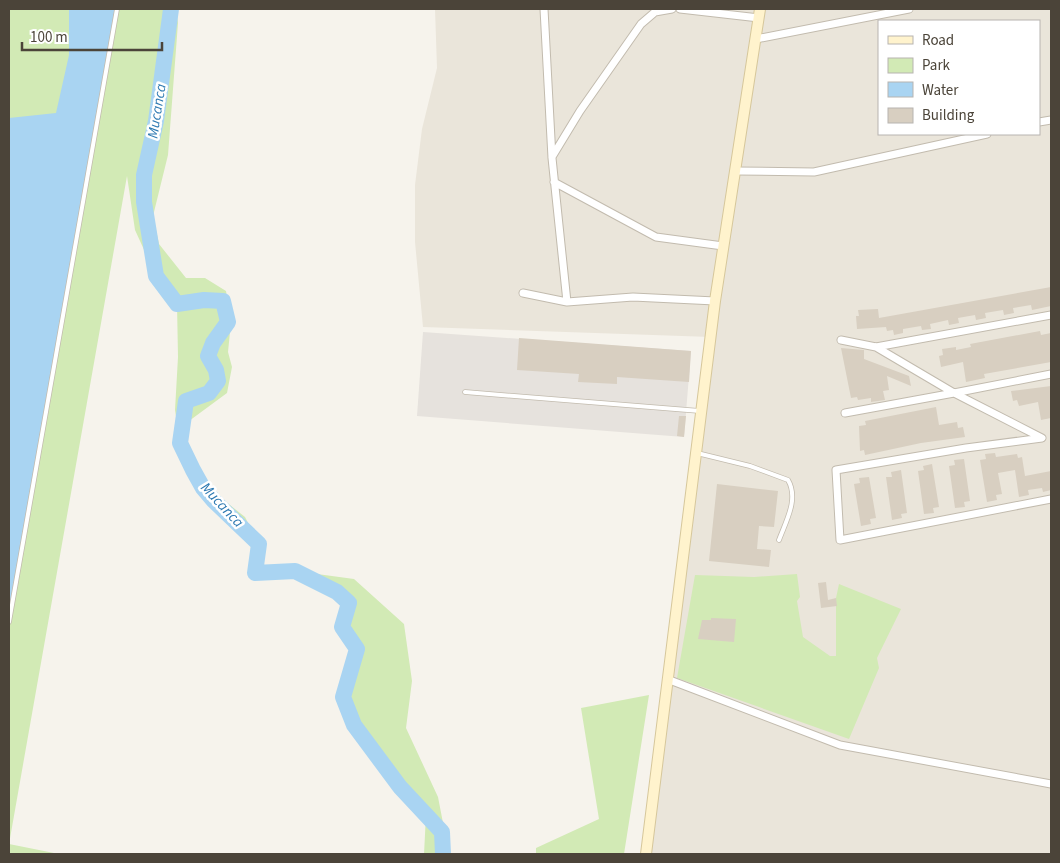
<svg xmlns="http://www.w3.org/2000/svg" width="1060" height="863" viewBox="0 0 1060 863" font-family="'Source Sans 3',sans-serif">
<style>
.residential{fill:#eae5da;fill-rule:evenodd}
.industrial{fill:#e6e2dd}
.green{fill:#d2eab5}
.water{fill:#a9d4f2}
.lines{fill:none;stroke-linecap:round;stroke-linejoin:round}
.river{stroke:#a9d4f2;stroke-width:16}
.building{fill:#d8cfc1}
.lane-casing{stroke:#c2bbae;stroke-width:5.5}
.street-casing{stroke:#c2bbae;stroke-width:9}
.secondary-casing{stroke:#d6c79b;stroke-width:12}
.lane{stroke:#fff;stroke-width:4}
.street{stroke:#fff;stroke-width:7}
.secondary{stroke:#fff3cd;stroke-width:10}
.labels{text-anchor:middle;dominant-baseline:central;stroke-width:5;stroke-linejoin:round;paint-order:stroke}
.water-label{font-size:15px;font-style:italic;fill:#2e7ab2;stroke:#fff}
</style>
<rect width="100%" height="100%" fill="#f6f3ec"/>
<!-- residential -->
<path class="residential" d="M435,9H1051V854H646L711,337L423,327L415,242V185L422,129L437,68ZM879,21H1039V134H879Z"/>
<!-- industrial -->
<path class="industrial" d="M423,332L691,351L684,437L417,416Z"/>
<!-- green -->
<path class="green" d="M9,9H176L178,23L168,155L153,216L159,244L186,278H205L226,291L231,322L228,352L232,367L227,393L189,421L185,438L211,490L245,517L259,544L203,488L180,443L175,410L178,357L177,304L156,276L135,230L127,176L9,844L59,854H9Z
M295,571L354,579L404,624L412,681L406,728L438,797L449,854H424L426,815L400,787L354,725L343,697L357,649L342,627L349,603L337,592Z
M797,574L800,597L797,601L803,637L830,656H836V598L839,584L901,609L877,658L879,668L849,739L677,678L695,575L754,577Z
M649,695L624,854H536V848L599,819L581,708Z"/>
<!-- water -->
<path class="water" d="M69,9H117L9,622V118L56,113L69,55Z"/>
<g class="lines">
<!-- river -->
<path class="river" d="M171,9L156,121L144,175V202L156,276L177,304L204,300L223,301L228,322L213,343L208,356L216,370L218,381L209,393L186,401L180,443L193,470L203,488L214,501L259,544L255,573L295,571L337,592L349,603L342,627L357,649L343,697L354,725L400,787L442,832L443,854"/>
</g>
<!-- building -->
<path class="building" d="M1051,287V306L1032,310L1031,305L1013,308L1014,313L1004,315L1003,310L985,313L986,318L976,320L975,315L958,318L959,323L949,325L948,320L930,324L931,329L922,330L921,326L903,329V333L894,335L893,330L887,331L886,327L857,329L856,316H859L858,310L878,309L879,318Z
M1040,331L1041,335L1051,333V362L984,374L985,378L966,382L963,362L941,367L939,356L943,355L942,349L956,347V350L971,347L970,344Z
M519,338L691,351L689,382L617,377V384L578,382L579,374L517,370Z
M841,348L864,350V359L909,376L911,386L887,376L889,390L883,391L885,400L871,402V398L858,400L857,397L851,398Z
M1051,386V418L1041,420L1038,402L1019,406L1017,400L1013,401L1011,391Z
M936,407L939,425L957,422L958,428L963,427L965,437L921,443L865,455L864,450L860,451L859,426L866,425L865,421Z
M679,416H686L684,437L677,436Z
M995,453L996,457L1017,454L1018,458L1022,457L1025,476L1051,471V490L1043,492L1042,488L1028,490L1029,495L1019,497L1015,470L998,473L1002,494L996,495L997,500L987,502L980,460L986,459L985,454Z
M964,459L970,501L964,502L965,507L955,508L949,466L955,465L954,460Z
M932,464L939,507L933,508L934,513L924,514L918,471L924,470L923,466Z
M901,470L907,513L901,514L902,518L892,520L886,477H892L891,472Z
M869,477L876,518L870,519L871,524L861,526L854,484L860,483L859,478Z
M717,484L778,491L774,527L759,526L757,549L771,550L769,567L709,561Z
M826,582L828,600L836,598L837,606L821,608L818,583Z
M711,618L736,619L734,642L698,639L702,620H711Z"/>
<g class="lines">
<defs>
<path id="lane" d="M465,392L700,411
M697,453L750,466L788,480C799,499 786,521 779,540
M9,622L117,9"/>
<path id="street" d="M544,9L552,158L567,302
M680,9L759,18
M756,39L909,9
M1039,122L1051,120
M552,157L580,111L641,24L655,12L672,9
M736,171L814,172L987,134
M554,182L656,237L723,246
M523,293L567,302L633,297L715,301
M841,340L876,347L1051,315
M876,347L954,393L1051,374
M845,413L954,393L1042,438L966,448L836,470L840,540L1051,499
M667,679L840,745L1051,784"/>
<path id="secondary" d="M646,854L715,301L760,9"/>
</defs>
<!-- lane casing -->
<use href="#lane" class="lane-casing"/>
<!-- street casing -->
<use href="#street" class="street-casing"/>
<!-- secondary casing -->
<use href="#secondary" class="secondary-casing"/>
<!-- lane -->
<use href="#lane" class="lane"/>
<!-- street -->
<use href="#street" class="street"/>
<!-- secondary -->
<use href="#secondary" class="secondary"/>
</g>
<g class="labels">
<!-- water labels -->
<g class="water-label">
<text transform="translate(157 111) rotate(-81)">Mucanca</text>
<text transform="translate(222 505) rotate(47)">Mucanca</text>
</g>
</g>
<!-- border -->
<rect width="1060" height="863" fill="none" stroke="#4b4439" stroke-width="20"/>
<!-- legend -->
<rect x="878" y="20" width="162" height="115" fill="#ffffff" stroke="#b7b4b0"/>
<rect x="888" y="36" width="25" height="8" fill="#fff3cd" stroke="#b7b4b0"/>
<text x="922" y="45" font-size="15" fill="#4b4439">Road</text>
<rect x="888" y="58" width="25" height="15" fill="#d2eab5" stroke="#b7b4b0"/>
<text x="922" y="70" font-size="15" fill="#4b4439">Park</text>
<rect x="888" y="82" width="25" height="15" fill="#a9d4f2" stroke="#b7b4b0"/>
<text x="922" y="95" font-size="15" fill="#4b4439">Water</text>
<rect x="888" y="108" width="25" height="15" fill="#d8cfc1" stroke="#b7b4b0"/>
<text x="922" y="120" font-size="15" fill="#4b4439">Building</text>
<!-- scale -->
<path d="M22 42v8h140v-8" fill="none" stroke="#4b4439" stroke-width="2.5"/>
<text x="30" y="42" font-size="15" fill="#4b4439" stroke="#ffffff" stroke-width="4" paint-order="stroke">100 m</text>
</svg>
